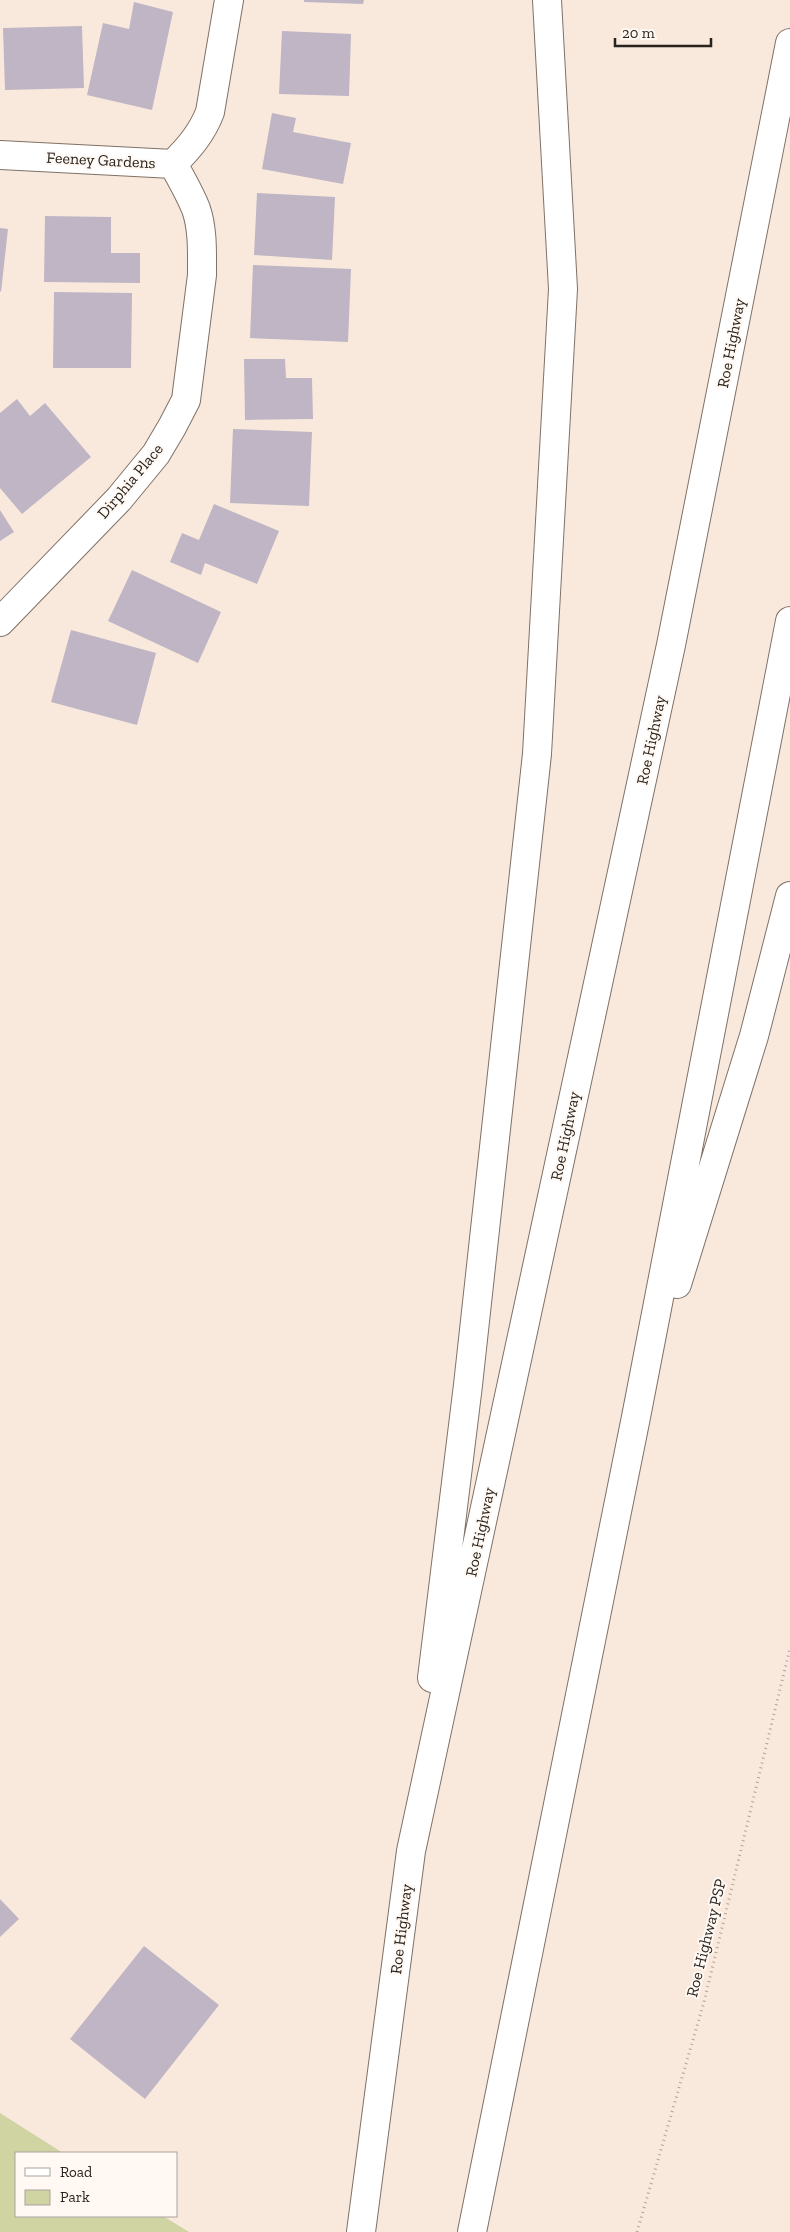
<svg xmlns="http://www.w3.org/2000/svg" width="790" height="2232" viewBox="0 0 790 2232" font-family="'Zilla Slab',serif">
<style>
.green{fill:#d0d3a2}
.building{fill:#bfb5c4}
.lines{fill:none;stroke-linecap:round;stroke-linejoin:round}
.minor-casing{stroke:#7f7166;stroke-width:30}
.motorway-casing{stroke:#7f7166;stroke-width:30}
.path{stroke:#afa399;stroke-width:3;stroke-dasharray:1 4;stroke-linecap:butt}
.minor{stroke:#fff;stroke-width:28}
.motorway{stroke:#fff;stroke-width:28}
.labels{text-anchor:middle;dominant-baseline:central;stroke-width:4;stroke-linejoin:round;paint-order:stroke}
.street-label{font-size:16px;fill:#29231e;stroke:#fff8f3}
</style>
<rect width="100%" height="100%" fill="#f9e9dd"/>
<!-- green -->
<path class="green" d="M0,2113L63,2153H16V2216H163L189,2232H0Z"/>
<!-- building -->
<path class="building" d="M304,0H364L363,4L304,2Z
M134,2L173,12L152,110L87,95L103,23L129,29Z
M82,26L84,88L5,90L3,28Z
M282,31L351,34L349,96L279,94Z
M272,113L296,118L293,132L351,143L343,184L262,169Z
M257,193L335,197L332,260L254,255Z
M45,216L111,217V253H140V283L44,282Z
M0,228L8,229L1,292L0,291Z
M253,265L351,269L348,342L250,338Z
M54,292L132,293L131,368H53Z
M244,359H285L286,378H312L313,419L245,420Z
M17,399L30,416L45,403L91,457L22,514L0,488V413Z
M233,429L312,432L309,506L230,503Z
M214,504L279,531L257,584L205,563L201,575L170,562L182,533L199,540Z
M0,510L14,532L0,541Z
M132,570L221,612L198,663L108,621Z
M71,630L156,653L137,725L51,702Z
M0,1899L19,1919L0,1937Z
M144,1946L219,2005L145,2099L70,2039Z"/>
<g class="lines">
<defs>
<path id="minor" d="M0,155L173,164C189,148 202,133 210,112L229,0
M0,622L119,499L156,454L172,427L186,400L202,275C202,253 203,229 196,209C190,194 181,178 173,164"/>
<path id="motorway" d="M677,1284L754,1036L790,896
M432,1678L468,1385L537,754L563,289L547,0
M361,2232L411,1851L671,645L790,43
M472,2232L636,1417L790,621"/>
</defs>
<!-- minor casing -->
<use href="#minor" class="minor-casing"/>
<!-- motorway casing -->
<use href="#motorway" class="motorway-casing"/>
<!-- path -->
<path class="path" d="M637,2232L704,2002L790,1648"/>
<!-- minor -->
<use href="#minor" class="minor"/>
<!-- motorway -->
<use href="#motorway" class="motorway"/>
</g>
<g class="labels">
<!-- street labels -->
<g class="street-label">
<text transform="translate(101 160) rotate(3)">Feeney Gardens</text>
<text transform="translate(731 343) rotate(-79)">Roe Highway</text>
<text transform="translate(130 481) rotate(-50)">Dirphia Place</text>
<text transform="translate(651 740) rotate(-78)">Roe Highway</text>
<text transform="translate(565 1136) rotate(-78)">Roe Highway</text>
<text transform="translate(480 1532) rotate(-78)">Roe Highway</text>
<text transform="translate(401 1929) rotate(-83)">Roe Highway</text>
<text transform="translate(706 1938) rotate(-76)">Roe Highway PSP</text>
</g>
</g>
<!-- legend -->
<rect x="15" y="2152" width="162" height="65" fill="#fff8f3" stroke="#a9a39e"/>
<rect x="25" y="2168" width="25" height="8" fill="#ffffff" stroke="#a9a39e"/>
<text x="60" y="2177" font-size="15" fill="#29231e">Road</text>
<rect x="25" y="2190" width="25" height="15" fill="#d0d3a2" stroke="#a9a39e"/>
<text x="60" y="2202" font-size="15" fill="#29231e">Park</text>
<!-- scale -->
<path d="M615 38v8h96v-8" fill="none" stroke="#29231e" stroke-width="2.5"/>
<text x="622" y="38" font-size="15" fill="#29231e" stroke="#fff8f3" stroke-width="4" paint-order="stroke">20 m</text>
</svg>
